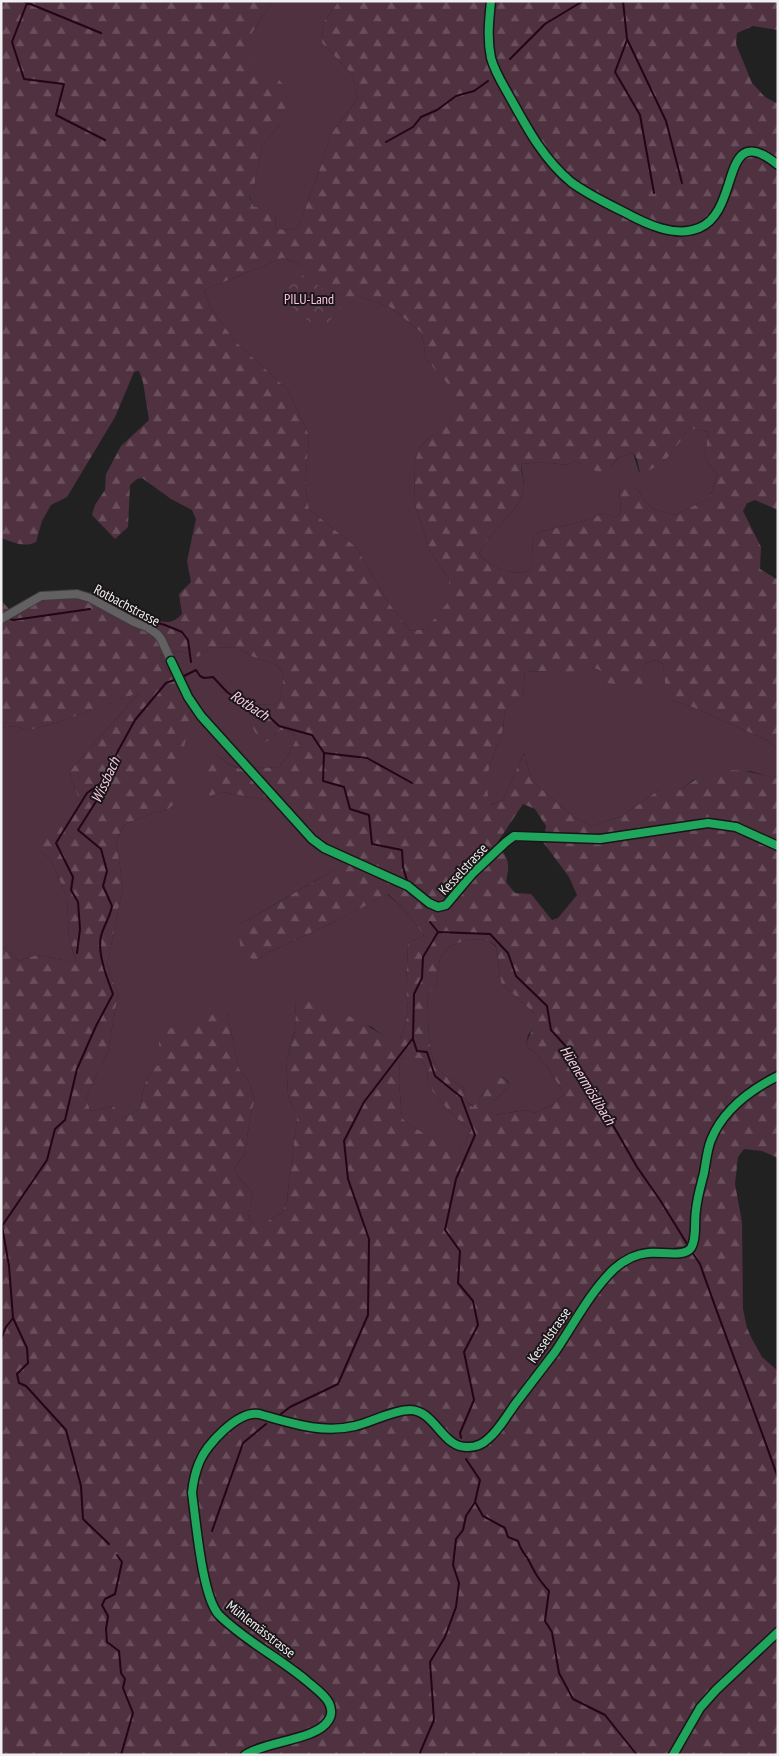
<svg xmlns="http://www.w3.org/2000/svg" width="779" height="1756" viewBox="0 0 779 1756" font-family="'PT Sans Narrow',sans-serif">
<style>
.grass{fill:#4f3140}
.forest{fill:url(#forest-firs);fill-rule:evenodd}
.park{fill:url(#park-crowns)}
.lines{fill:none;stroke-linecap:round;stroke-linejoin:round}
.stream{stroke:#240517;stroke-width:2}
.minor-casing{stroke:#3e3b3d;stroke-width:10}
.minor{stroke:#626061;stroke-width:8}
.cycleway-casing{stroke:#1a1618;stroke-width:11}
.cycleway{stroke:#20a55d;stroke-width:8}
.labels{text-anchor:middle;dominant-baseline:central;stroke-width:4;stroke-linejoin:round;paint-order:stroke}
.park-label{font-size:14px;fill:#fcc1de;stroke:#1a1618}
.street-label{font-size:14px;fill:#f2eff1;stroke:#1a1618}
.water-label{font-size:15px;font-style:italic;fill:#facde2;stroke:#1a1618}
</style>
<defs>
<pattern id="forest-firs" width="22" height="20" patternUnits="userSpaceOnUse" patternTransform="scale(1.25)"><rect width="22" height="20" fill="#4f3140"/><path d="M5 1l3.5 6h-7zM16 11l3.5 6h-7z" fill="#694f5c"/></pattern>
<pattern id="park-crowns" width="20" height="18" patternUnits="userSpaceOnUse" patternTransform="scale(1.25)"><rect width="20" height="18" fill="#4f3140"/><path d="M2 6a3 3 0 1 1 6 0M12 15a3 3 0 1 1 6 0" fill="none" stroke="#694f5c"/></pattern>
</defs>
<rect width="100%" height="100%" fill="#222121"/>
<!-- grass -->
<path class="grass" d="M273,1H339L323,23L322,43L352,74L358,99L330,135L324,157L299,225L293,230L275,229L276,214L254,207L249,195L254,187L263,144L281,124L250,72V36Z
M283,258L300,264L315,274L342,297H361L390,307L422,333L426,359L454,390L450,425L429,438L420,447L414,464L415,504L430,551L449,579L450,601L426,629L410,631L388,602L356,547L309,509L305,487L309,435L288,390L235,341L210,307L204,290Z
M689,428L708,432L705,458L717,475L710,498L675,515L653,509L644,500L638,490L619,487L621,512L616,517L604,513L584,521L539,532L532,539L533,557L530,571C512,576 490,568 479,554C488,531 521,512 524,488C524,481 522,471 521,464L542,462L566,465L575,461L581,464L610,467L619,457L633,453L639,472C665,469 676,447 689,428Z
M211,647L239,648L253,657L277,665L284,675L280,699L275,704L255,705L273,738L280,730L292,732L296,740L287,757L278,768L258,767L244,770L228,764L216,754L210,796L223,792L281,803L347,865C309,881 276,906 239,924L256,960L269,952L334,922L387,894L403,908L424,935L408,943L406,986L408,1015L400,1040L392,1043L372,1027L296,1001L295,1030L286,1062L288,1095L297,1118L287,1200L282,1213L264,1223H254L248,1218L253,1193L240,1179L234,1168L245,1154L250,1116L255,1100L249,1081L239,1069L227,1013L159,1036V1064C143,1078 144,1089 140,1109L122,1119L113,1106L94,1111L90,1110L86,1098L108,1051L118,994L107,966L123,886L116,841L124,825L153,813L167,810L191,709L159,656L180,651L198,657Z
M655,660L663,664L668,699L690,706L769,741L778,751V779L750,771L693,780L681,790H659L622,816L592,826L575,818L532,781L524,753L503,800L490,805C480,778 494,757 502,732C504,725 504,716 505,708L523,695L525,672L549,671L589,666L641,688L645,664Z
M137,692H140L70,771L71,779L79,799L39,850L51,860L67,897L69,938L76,962L62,960L37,955L18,961L1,945V728L13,726L30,730L62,721L134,694Z
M468,939L488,940L496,947L501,983L535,1014L536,1024L528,1035L526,1046C544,1058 553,1076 564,1094L554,1104L535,1113L525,1110L495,1115L493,1102L510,1086L508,1081L502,1077L482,1094L474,1107L466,1101L463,1087C456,1083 449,1079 443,1074C424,1056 430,1020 427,996L436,986L440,958L449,947Z
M406,1058H421L428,1072L427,1084L448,1110L470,1130L465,1144L457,1154L410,1125L402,1118L399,1083L400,1060Z"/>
<!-- forest -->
<path class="forest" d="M1,1H273L250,36V71L274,74L288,90L294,105L281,124L263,144L254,187L249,196L254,207H274L276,214L275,229L293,230L299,225L324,157L330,135L358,99L352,74L322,43L323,23L339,1H778V30L753,26L737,33L736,44L752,83L765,97L778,104V510L755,500L747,503L743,511L761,547L760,569L778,580V751L769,741L690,706L667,699L663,664L655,660L645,664L642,688L607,683L601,671L589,666L581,675L549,671L525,672L523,695L505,709C504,716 504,725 502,732C494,757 480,778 491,805L503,800L524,753L532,781L575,818L592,826L622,816L659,790H681C713,763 741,768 778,779V1158L762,1151L744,1149L738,1157L735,1184L742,1222L743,1309L747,1328L752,1339L762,1357L778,1371V1755H1V945L18,961L37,955L62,960L76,961L69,938L67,897L51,860L39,850C39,832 64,811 76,799H79L71,779L70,771L140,692H137L135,694L62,721L30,730L13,726L1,728V600L15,616L35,603L54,597L72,598L100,590C115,598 152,623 168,622C173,622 178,618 182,614L179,594L191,582L187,561L196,519L192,510L171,499L142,478L137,479L130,485L128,527L115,539L92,515L95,505L105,490L106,474L121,446L149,420L143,382L139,371L134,372L115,417L67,497L51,505L42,521L36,542C24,548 13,542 1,538ZM283,258L300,264L315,275L342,297H361L390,307L422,333L426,359L453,390L450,424L429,438L420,447L414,464L415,504L430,551L449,579V601L426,629L410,631L388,602L356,547L309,509L305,487L309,435L288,390L235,341L210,307L204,290ZM689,428L708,432L705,458L717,475L710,498L675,515L653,509L644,500L638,490L619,486L621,512L616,517L604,513L584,521L539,532L532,539L533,557L530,571C513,576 490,568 479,554C488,531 521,512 524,488C524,480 521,471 521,464L542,462L566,465L575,461L598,472L604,473L619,457L633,453L637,459L640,473C666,467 675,449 689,428ZM211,647L239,648L253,657L277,665L284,675L280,699L275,704L255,705C254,708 251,710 251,713C250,724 256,738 264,743L273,738L280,730L292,732L296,740L287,757L278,768L258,767L243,770L228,764L216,754L208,756L206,761L208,793L210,796L223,792L281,803L346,865C309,882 276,906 239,924V938L242,955L256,960L269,952L334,922L388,894L403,908L424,935L408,943L406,986L408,1015L400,1040L392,1042C361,1019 337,1010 301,998L296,1001L295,1031L286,1062L288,1095L297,1118L287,1200L282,1213L264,1223H254L248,1218L253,1193L240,1179L234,1168L245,1154L250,1116L255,1100L249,1081L239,1069L227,1013L208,1015L163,1031L159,1036V1064C143,1078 144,1089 140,1109L122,1119L119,1112L113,1106L94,1111L90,1110L86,1098L108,1051L118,994L107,966L123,886L116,841L124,825L153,813L167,810L174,804L191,709L159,656L180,651L198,657ZM523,804L535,809L546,826L543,842L569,877L577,895L558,918L552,920L531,894L515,893L506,882C510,862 509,860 497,843ZM468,939L488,940L496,946L501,983L535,1014C536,1028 529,1032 526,1046C544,1058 553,1076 564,1094L554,1104L535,1113L525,1110L496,1115L493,1102L510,1086C507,1079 503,1077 495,1077L473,1107L466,1101L463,1087C456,1083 449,1079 443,1074C424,1056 430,1020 427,996L436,986L440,958L449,947ZM406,1058H421L428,1072L427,1084L430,1088L448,1110L470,1130L465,1144L457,1153L410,1125L402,1118L399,1083L400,1060Z"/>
<!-- park -->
<path class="park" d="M294,269L322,288L343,306L322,329L316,327L283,299L282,294Z"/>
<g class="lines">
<!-- stream -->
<path class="stream" d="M23,1L101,33
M623,1L627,39L666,121L682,183
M27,3L12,42L24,79L64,84L56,115L105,140
M627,40L615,72L640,115L654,193
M510,59L545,24L583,1
M386,142L413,127L421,117L437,110L456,96L474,91L488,81
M104,601L137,617L165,625L182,632L188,640L191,662
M6,618L14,620L90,609
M182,677L196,670L200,676L204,678L213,677L227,692L237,699L261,709L279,726L312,735L324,753L367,758L412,783
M324,753L323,781L344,787L350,809L369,815L372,844L402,850L403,867L408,884
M430,922L438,932L490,934L508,953L516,976L547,1006L551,1030L571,1052L637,1167L660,1200L689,1247
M77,953L80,929L78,902L71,890L73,877L56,843L87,793L101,783
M413,1039L417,1051L427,1052L435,1076L461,1097L475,1135L456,1179L445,1230L460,1251L458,1283L473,1301L478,1325L464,1352L474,1400L460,1433L461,1438
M692,1252L700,1264C725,1336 753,1406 778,1478
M13,1318L27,1348L28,1363L17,1374L19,1383L26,1386L66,1430L81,1486L83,1519L109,1544
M1,1339L6,1327L13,1318L9,1266L2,1226L47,1160L55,1129L65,1120L77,1069L96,1026L113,994C107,978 97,953 101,936C104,925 110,917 112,906L103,886L107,871L101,849L78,830L102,792L101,782L135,720L166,683L177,679
M1,1360V1366
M277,1417L290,1407L338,1384L368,1315L369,1239L348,1179L344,1141L364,1102L413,1038L414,994L422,978L423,957L438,932
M475,1502L483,1516L505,1528L508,1537L518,1541C520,1549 524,1553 528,1559C535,1573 538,1579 549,1591L545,1621L552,1632L559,1673L573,1699L605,1715L637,1755
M212,1531L243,1443L266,1424
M117,1555L122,1562L115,1594L105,1599L102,1605L108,1616L106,1629L107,1642L119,1651L121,1673L125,1679L123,1688L133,1713L121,1755
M419,1755L434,1720L430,1662L445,1637L456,1607L459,1583L453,1565L456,1539L463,1530L466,1516L475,1502L480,1480L466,1459"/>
<defs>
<path id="minor" d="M1,619L41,596L77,594L90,598L134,622L147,627L157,634L161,639L188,697L201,716L312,839L324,848L408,886L429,903L438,907L446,905L473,873L506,842L514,836L600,839L708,823L736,827L778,846
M245,1755C266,1741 316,1740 328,1721C332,1716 332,1709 329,1703C325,1695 315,1688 308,1682C280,1658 245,1641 219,1615C202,1597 196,1521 192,1493C193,1483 195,1473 199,1463C206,1445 238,1410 259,1414C291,1423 322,1434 355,1426C372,1422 393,1410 410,1410C435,1410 443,1449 468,1447C475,1447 483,1444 488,1439C499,1430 507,1415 516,1403C529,1386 542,1369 555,1352C574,1324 590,1292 614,1269C623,1261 636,1254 648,1253C659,1251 684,1258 691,1248C697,1238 694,1221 696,1210C697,1198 701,1185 704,1173C706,1162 707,1150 711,1140C723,1110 750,1090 778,1076"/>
</defs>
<!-- minor casing -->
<use href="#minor" class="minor-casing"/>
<!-- minor -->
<use href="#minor" class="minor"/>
<defs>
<path id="cycleway" d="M491,1C489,20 487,39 491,58C495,73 504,86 511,99C527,128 544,160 571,182C587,194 606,203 624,212C646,224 675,238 699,228C742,211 719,117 778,165
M171,661L188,697L201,716L312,839L324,848L408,886L429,903L438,907L446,905L473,873L506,842L514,836L600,839L708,823L736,827L778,846
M245,1755C266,1741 316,1740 328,1721C332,1716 332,1709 329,1703C325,1695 315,1688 308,1682C280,1658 245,1641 219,1615C202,1597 196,1521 192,1493C193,1483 195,1473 199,1463C206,1445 238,1410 259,1414C291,1423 322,1434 355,1426C372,1422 393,1410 410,1410C435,1410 443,1449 468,1447C475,1447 483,1444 488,1439C499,1430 507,1415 516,1403C529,1386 542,1369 555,1352C574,1324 590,1292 614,1269C623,1261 636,1254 648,1253C659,1251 684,1258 691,1248C697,1238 694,1221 696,1210C697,1198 701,1185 704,1173C706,1162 707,1150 711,1140C723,1110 750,1090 778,1076
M673,1755L700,1708L716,1690L778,1632"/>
</defs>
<!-- cycleway casing -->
<use href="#cycleway" class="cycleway-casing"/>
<!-- cycleway -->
<use href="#cycleway" class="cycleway"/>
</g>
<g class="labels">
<!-- park labels -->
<g class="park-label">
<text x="309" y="299">PILU-Land</text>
</g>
<!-- street labels -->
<g class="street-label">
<text transform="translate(127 605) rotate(28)">Rotbachstrasse</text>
<text transform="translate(463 869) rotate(-47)">Kesselstrasse</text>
<text transform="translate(549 1335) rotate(-55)">Kesselstrasse</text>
<text transform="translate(261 1629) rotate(38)">Mühlemässtrasse</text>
</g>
<!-- water labels -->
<g class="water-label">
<text transform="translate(250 705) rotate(33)">Rotbach</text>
<text transform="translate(105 780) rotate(-65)">Wissbach</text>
<text transform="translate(588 1085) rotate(58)">Hüenermöslibach</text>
</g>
</g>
<!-- border -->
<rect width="779" height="1756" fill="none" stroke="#f2eff1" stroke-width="5"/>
</svg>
